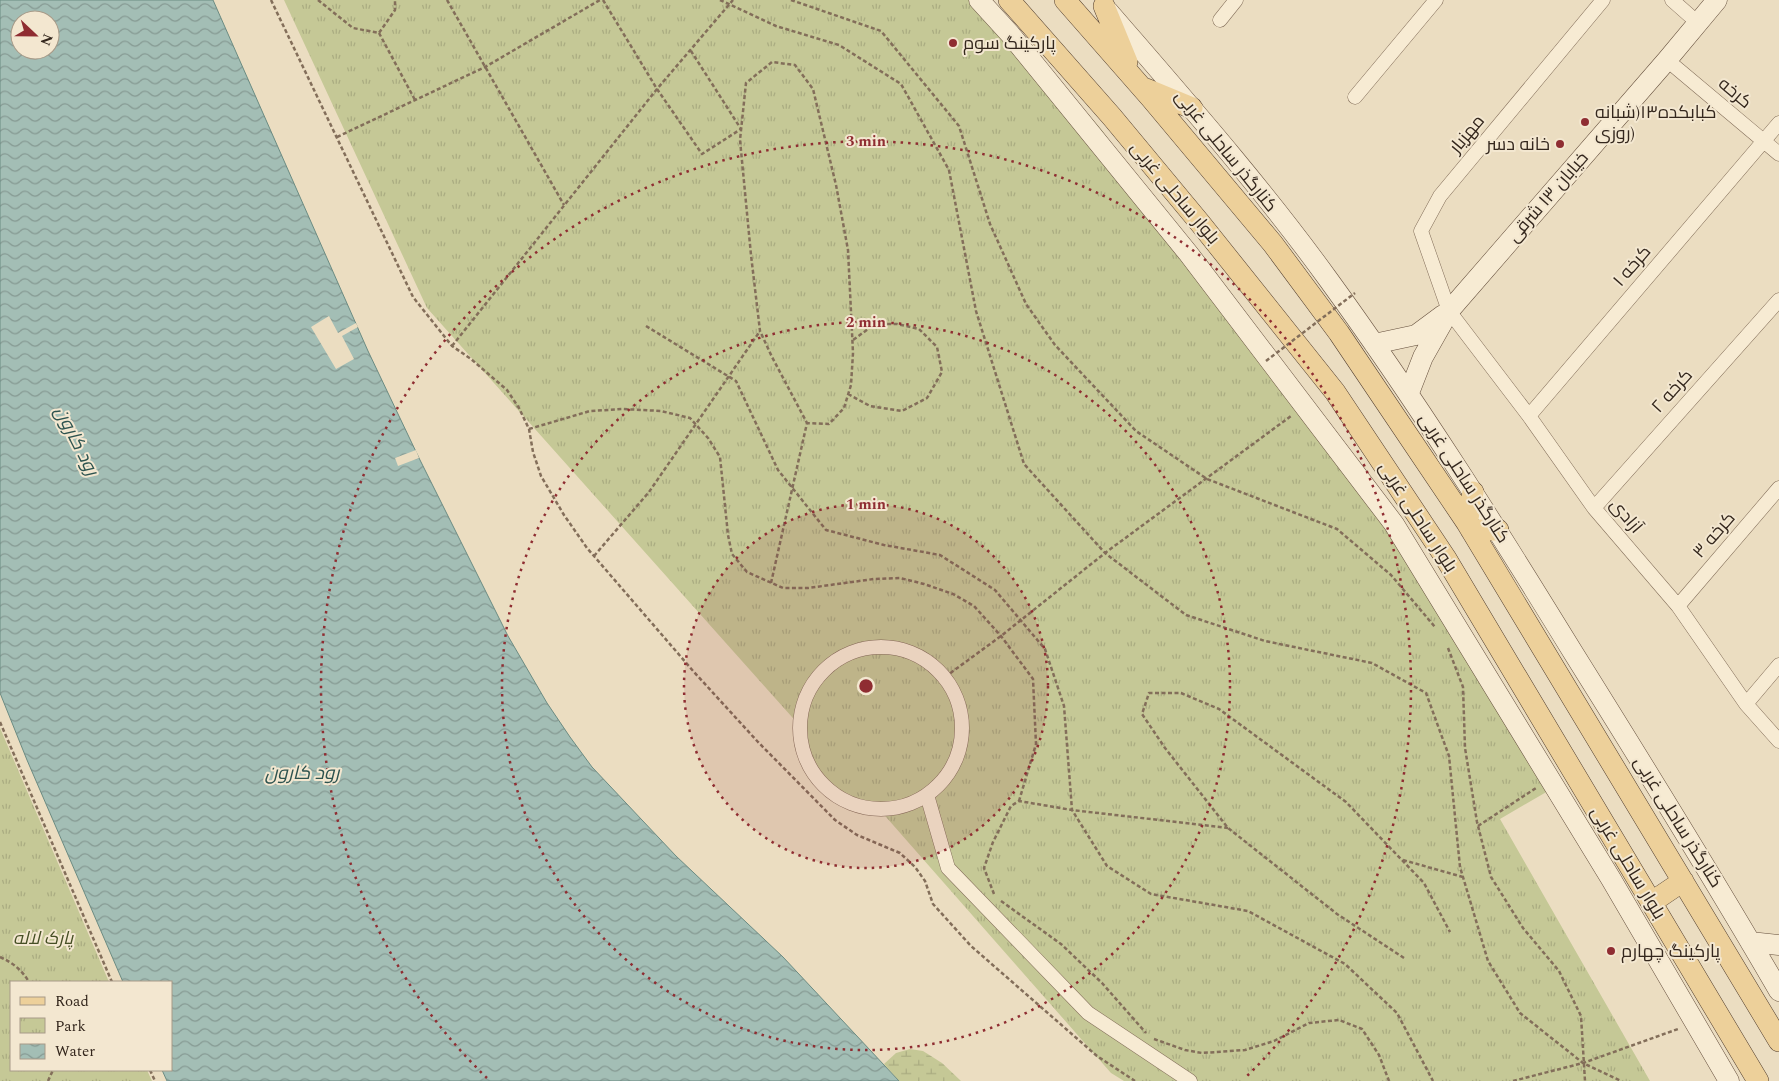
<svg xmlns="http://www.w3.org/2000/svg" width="1779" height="1081" viewBox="0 0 1779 1081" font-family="Spectral,Cairo,serif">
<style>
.wetland{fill:url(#wetland-marsh)}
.park{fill:url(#park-tufts)}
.water{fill:url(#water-waves);stroke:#6b8b82;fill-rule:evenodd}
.pier{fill:#ebddc1}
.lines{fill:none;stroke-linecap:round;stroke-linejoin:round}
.street-casing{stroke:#836e5a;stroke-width:15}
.secondary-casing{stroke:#654f3d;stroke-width:21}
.primary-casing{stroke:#513d2e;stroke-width:22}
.path{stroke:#836e5a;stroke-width:2.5;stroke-dasharray:4 2.5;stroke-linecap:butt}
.street{stroke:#f7ebd3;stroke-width:14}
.secondary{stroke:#f7ebd3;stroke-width:20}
.primary{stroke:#edd09a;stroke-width:21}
.path-bridge{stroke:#836e5a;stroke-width:2.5;stroke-dasharray:4 2.5;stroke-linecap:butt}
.ring{fill:none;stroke:#8f2d32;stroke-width:2.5;stroke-dasharray:2.5 5}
.poi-dot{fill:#8f2d32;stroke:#f3e7d0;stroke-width:2}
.labels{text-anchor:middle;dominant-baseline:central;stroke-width:4;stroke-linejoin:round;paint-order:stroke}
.poi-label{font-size:18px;fill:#34271d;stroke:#f3e7d0;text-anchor:start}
.street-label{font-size:18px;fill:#34271d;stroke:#f3e7d0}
.park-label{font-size:18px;font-style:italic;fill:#464f25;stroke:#f3e7d0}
.water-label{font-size:19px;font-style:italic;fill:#2d534f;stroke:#f3e7d0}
.centre{fill:#8f2d32;stroke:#f3e7d0;stroke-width:2.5}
.ring-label{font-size:15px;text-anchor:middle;font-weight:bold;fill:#8f2d32;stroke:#f3e7d0;stroke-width:4;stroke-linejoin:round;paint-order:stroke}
</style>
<defs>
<pattern id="wetland-marsh" width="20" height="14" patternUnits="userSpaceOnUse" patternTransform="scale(1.25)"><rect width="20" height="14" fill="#c5c896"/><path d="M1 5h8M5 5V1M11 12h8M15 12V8" fill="none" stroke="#aaac81"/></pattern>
<pattern id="park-tufts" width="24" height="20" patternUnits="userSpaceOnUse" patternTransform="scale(1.25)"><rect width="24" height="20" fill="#c5c896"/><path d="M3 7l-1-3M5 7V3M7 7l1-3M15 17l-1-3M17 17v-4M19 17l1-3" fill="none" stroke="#aaac81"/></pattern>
<pattern id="water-waves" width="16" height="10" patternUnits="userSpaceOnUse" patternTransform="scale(1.25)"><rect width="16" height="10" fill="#a3beb5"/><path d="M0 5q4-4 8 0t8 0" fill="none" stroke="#869a93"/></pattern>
</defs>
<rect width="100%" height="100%" fill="#ebddc1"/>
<!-- wetland -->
<path class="wetland" d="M910,1049L923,1051L942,1063L961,1081H899L884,1064L896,1053Z"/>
<!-- park -->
<path class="park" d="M284,0H987L1101,129L1249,333L1421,566L1555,787L1500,819L1650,1081H1124L1111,1073L879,809L808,775L800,726L427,308Z
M0,728L109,982H11V1070H147L152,1081H0Z"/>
<!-- water -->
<path class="water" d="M0,0H213L368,351L419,458L508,636L547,703L570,737L592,767L676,856L783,957L899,1081H167L162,1070H171V982H123L27,760L0,693ZM20,20H50V50H20Z"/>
<!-- pier -->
<path class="pier" d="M329,316L338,333L356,323L358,327L342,336L354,359L336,369L311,327Z
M416,450L419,458L398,466L395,458Z"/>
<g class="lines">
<defs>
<path id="street" d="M1603,0L1440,196L1421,231L1449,311L1529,416L1594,508L1678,606L1746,704L1779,741
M1672,0L1698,23
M1220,20L1236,0
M1667,60L1779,154
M1355,97L1436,0
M1529,416L1779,123
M1594,508L1779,300
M1678,606L1779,488
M800 728a81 81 0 1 1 162 0a81 81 0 1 1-162 0Z
M1746,704L1779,665
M927,795L948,868L1088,1013L1190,1081"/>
<path id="secondary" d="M979,0L1010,34L1188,253L1394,524L1611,879L1729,1081
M1108,11C1183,98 1260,185 1328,279C1416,400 1496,527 1574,654C1644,766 1713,877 1779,991
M1374,344L1416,335L1443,315
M1409,393L1423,357L1449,311L1667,60L1717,0
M1750,942L1779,945"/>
<path id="primary" d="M1009,0L1112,117L1200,223L1335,392L1445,557L1758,1081
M1065,0L1150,97L1273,244L1339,333L1467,523L1779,1041
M1104,6L1127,62
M1146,89L1192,108
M1467,523L1473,492
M1471,530H1498
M1652,902L1683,881"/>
</defs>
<!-- street casing -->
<use href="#street" class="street-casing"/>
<!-- secondary casing -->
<use href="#secondary" class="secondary-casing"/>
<!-- primary casing -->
<use href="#primary" class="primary-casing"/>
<!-- path -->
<path class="path" d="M271,0L413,297L452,346L471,359L507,390L519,408L529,429L533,452L541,476L564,515L587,548L694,672L758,742L835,820L857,835L900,853L915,867L925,881L933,904L971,946L1097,1056L1135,1081
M318,0L353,28L379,33L395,10V0
M447,0L564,205
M603,0L657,89L702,154L741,129L691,51
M720,0L776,26L839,45L901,84L949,170L976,311L1024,464L1105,553L1186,615L1265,641L1372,663L1426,693L1449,756L1460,867L1488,961L1520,1013L1583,1063L1621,1081
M791,0L881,31L959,126L990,224L1026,304L1055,345L1136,431L1207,479L1337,529L1391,575L1435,627
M379,33L415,100
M337,137L485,67L600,0
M646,326L736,381L778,470L826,530L884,545L940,555L995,590L1045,649L1064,706L1072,810L1107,866L1151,894L1248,911L1345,964L1397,1013L1433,1081
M452,346L657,89L733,0
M848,394L870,406L902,411L927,398L942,372L937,347L919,329L897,324H875L853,340
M529,429L590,411L623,409L661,411L690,418L708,438L720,457L728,535L732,554L747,572L783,588H808L874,579L900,578L924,584L953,594L974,606L1001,636L1033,679L1036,744L1019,801
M594,556L649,492L760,331
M771,583L807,423L772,357L760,331L751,255L740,140L746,83L772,62L795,65L813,89L836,185L848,250L853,353L851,385L844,408L829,424L807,423
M1448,648L1463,687L1465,748L1477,822L1491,877L1523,928L1559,971L1581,1016L1585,1081
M945,677L1001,636L1105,553L1291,416
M0,722L112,982
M1478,826L1536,788
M1403,860L1463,877
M994,894L984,868L993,842L1011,806L1019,801L1072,810L1228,828
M1001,901L1061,944L1102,983L1146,1033
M0,957C13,963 22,970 29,982
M1404,958L1337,914L1228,828L1165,748L1142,714L1149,693H1181L1219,709L1346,802L1424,883L1450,932
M1154,1039L1185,1050L1202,1053L1245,1050L1274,1041L1309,1023L1339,1020L1362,1029L1379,1055L1389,1081
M150,1070L155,1081
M48,1081L53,1070
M1513,1081L1583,1063L1678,1029"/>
<!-- street -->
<use href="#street" class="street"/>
<!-- secondary -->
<use href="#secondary" class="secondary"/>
<!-- primary -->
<use href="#primary" class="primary"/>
<!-- path-bridge -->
<path class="path-bridge" d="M1266,361L1355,293"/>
</g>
<!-- distance rings -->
<circle cx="866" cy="686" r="182" fill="#8f2d32" fill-opacity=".12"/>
<g class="ring">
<circle cx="866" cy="686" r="182"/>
<circle cx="866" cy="686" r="364"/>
<path d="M487 1078A545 545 0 1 1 1245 1078"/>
</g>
<!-- markers -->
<g class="poi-dot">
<circle cx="953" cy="43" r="5"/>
<circle cx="1585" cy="122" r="5"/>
<circle cx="1560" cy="144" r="5"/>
<circle cx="1611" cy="951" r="5"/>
</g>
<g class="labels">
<!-- poi labels -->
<g class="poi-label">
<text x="963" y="43">پارکینگ سوم</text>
<text x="1595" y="112">کبابکده۱۳(شبانه<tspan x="1595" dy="21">روزی)</tspan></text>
<text x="1550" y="144" text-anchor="end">خانه دسر</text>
<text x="1621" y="951">پارکینگ چهارم</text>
</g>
<!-- street labels -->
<g class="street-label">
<text transform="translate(1735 93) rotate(40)">کرخه</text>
<text transform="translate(1467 134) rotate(-50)">مهزیار</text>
<text transform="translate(1226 151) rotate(51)">کنارگذر ساحلی غربی</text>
<text transform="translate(1175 193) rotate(50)">بلوار ساحلی غربی</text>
<text transform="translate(1548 197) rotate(-49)">خیابان ۱۳ شرقی</text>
<text transform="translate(1632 266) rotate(-49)">کرخه ۱</text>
<text transform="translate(1672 391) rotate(-48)">کرخه ۲</text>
<text transform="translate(1464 478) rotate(57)">کنارگذر ساحلی غربی</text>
<text transform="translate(1626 516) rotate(50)">آزادی</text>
<text transform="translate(1418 517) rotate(57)">بلوار ساحلی غربی</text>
<text transform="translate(1714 535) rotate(-49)">کرخه ۳</text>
<text transform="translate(1678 822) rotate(58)">کنارگذر ساحلی غربی</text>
<text transform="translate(1628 863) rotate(59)">بلوار ساحلی غربی</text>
</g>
<!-- park labels -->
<g class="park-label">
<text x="43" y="938">پارک لاله</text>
</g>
<!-- water labels -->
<g class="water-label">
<text transform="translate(76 441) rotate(63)">رود کارون</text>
<text x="302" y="773">رود کارون</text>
</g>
</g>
<circle cx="866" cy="686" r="8" class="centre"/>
<g class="ring-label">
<text x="866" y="146">3 min</text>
<text x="866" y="327">2 min</text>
<text x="866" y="509">1 min</text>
</g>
<!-- legend -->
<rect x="10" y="981" width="162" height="90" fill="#f3e7d0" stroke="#a79a88"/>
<rect x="20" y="997" width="25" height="8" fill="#edd09a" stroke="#a79a88"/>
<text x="55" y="1006" font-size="15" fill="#34271d">Road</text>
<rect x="20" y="1018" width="25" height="15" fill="url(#park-tufts)" stroke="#a79a88"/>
<text x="55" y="1031" font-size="15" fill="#34271d">Park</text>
<rect x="20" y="1044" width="25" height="15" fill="url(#water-waves)" stroke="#a79a88"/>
<text x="55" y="1056" font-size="15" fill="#34271d">Water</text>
<!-- north arrow -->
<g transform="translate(35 35) rotate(112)"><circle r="24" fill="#f3e7d0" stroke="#a79a88"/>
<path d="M0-4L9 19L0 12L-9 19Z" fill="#8f2d32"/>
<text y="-8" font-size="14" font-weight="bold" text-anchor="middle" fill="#34271d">N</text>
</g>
</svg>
